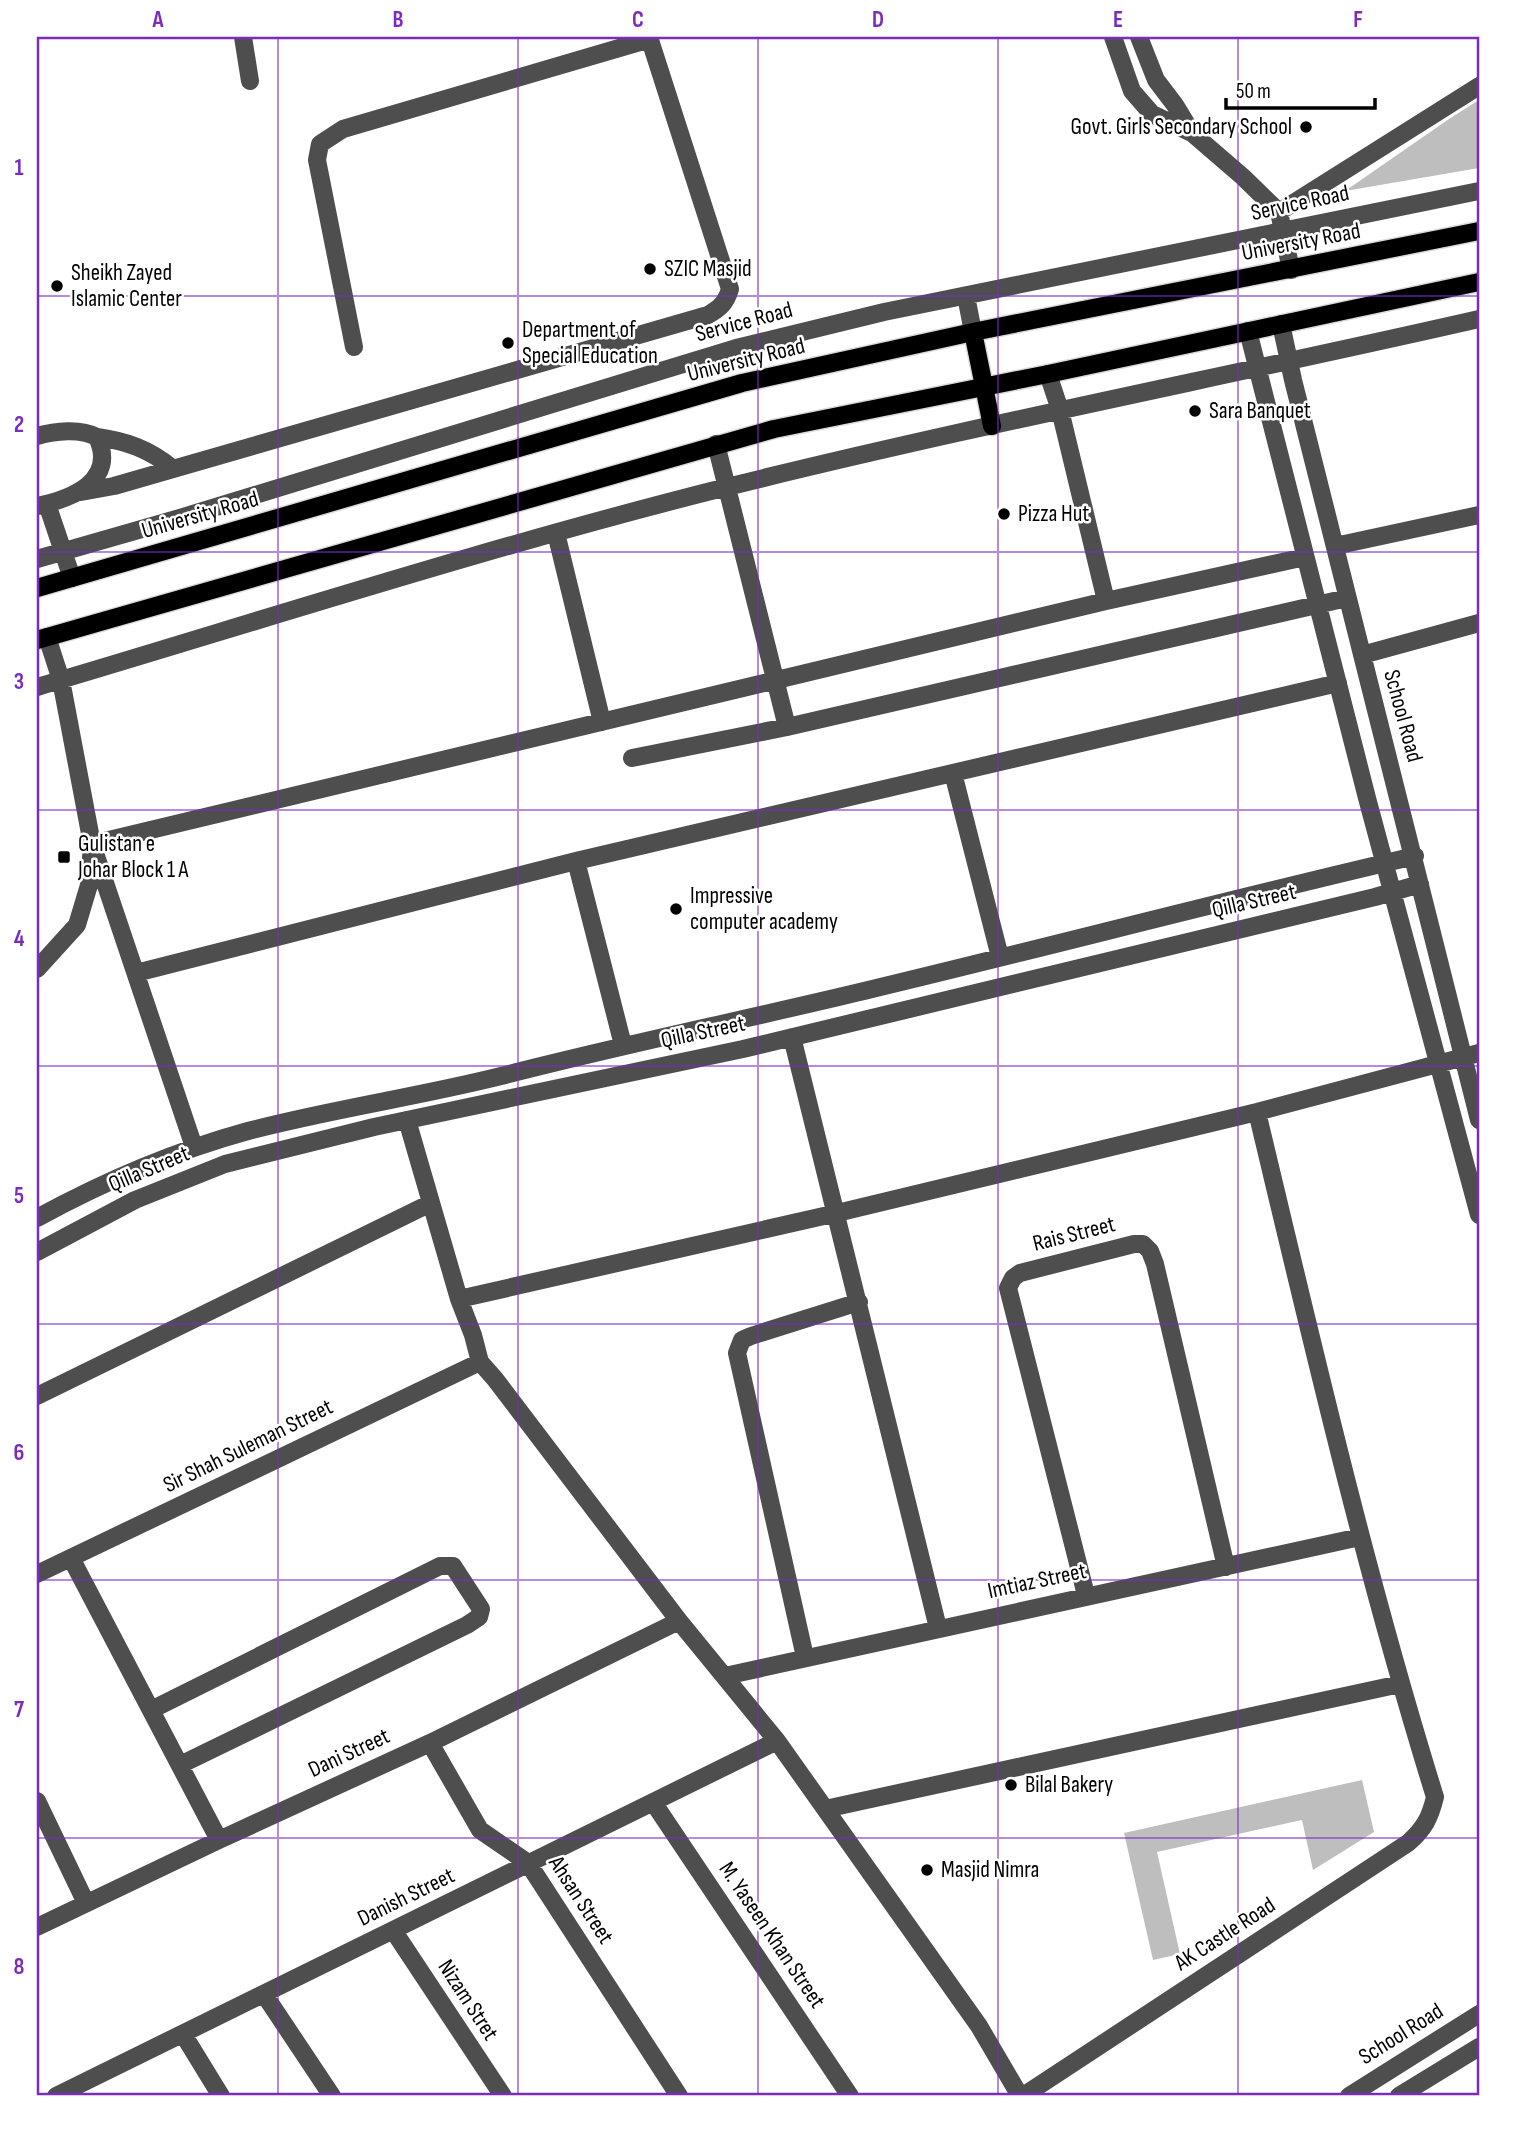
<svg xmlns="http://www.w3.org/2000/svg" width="1516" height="2133" viewBox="0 0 1516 2133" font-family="'Sofia Sans Condensed',sans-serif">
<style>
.building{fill:#bebebe}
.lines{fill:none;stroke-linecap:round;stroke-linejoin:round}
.major-casing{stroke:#dbdbdb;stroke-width:21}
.minor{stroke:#4e4e4e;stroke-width:18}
.major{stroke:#000;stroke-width:18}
.grid{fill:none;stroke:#7b2cbf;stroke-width:2;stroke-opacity:0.55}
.poi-dot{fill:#000;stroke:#fff;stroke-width:2.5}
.labels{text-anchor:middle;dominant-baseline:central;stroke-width:5;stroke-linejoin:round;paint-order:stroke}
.poi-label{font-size:23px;fill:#000;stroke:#fff;text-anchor:start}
.street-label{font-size:23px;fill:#000;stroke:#fff}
.neatline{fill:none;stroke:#7b2cbf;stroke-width:2.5}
.grid-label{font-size:23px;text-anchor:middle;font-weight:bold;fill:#7b2cbf}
</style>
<rect width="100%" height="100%" fill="#fff"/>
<!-- building -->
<path class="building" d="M1479,100V168L1345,191L1449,119Z
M1362,1780L1374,1832L1313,1870L1302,1820L1157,1852L1180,1954L1153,1960L1124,1833Z"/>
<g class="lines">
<defs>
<path id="major" d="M973,332L992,426
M37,588L742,383L973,332L1479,231
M37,640L774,429L1048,374L1479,282"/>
</defs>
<!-- major casing -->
<use href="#major" class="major-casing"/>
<!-- minor -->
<path class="minor" d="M243,37L250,81
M1113,37L1132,91L1152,114L1192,133L1243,177L1279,212
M1139,37L1156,80L1175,105L1192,133
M1291,270L1279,212L1479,86
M966,296L973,332
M1281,324L1293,380L1479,1120
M1248,331L1367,798L1479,1215
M354,347L317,160L320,144L343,129L650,39
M1048,374L1060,410L1106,601
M37,436C55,431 80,428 97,437C118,481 71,499 37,506
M97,437C126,441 149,449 172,468
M716,444L787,727
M81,492L114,486L708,315C720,308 726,303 730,289L649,37
M47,504L72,578
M556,533L602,722
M1335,546L1479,515
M37,559L180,518L736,348L884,312L1479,191
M47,637L61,680L92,844L194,1147
M1362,655L1479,623
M37,687C266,619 495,545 727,487C976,425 1229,376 1479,319
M632,758L787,727L1347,598
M953,773L1000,957
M576,861L623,1045
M37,969L77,925L89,885L92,844L1106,601L1305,557
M136,973L576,861L1338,683
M792,1037L938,1628
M407,1120L459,1299L473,1335L480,1362L495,1379L679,1621L777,1741L979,2026L1020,2096
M37,1218C103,1182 175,1151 248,1131C332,1109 417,1097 501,1076C621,1045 743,1020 864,991C1048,947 1230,899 1415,856
M37,1252L135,1200L225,1164L374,1127L743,1049L1375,897L1420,884
M459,1299L837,1213L1257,1112L1479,1053
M37,1396L431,1203
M71,1558L219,1840
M37,1574L480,1362
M1086,1595L1008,1288L1013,1278L1020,1273L1134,1244H1143L1150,1251L1155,1264L1226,1567
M805,1657L737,1353L742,1340L751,1336L859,1302
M725,1676L1360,1537
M151,1710L440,1566H453L481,1609L479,1617L467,1625L180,1765
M430,1743L480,1830L528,1863L679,2096
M37,1801L86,1903
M653,1802L850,2096
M825,1809L1400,1684
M37,1927L219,1840L430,1743L679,1621
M393,1930L503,2096
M264,1994L332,2096
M183,2034L221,2096
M56,2096L777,1741
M1023,2096L1408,1843C1424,1829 1430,1818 1435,1797C1365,1572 1312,1342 1257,1112
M1349,2096L1479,2014
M1399,2096L1479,2047"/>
<!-- major -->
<use href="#major" class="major"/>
</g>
<!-- grid -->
<path class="grid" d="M278,37V2096M518,37V2096M758,37V2096M998,37V2096M1238,37V2096M37,296H1479M37,552H1479M37,810H1479M37,1066H1479M37,1324H1479M37,1580H1479M37,1838H1479"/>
<!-- markers -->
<g class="poi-dot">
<circle cx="1306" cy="127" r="7"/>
<circle cx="650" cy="269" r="7"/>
<circle cx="57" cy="286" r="7"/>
<circle cx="508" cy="343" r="7"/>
<circle cx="1195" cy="411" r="7"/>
<circle cx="1004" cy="514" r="7"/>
<rect x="57" y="850" width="14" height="14" rx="3.5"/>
<circle cx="676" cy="909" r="7"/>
<circle cx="1011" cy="1785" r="7"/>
<circle cx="927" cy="1870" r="7"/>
</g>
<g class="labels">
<!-- poi labels -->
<g class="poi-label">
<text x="1292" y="127" text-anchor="end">Govt. Girls Secondary School</text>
<text x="664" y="269">SZIC Masjid</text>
<text x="71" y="273">Sheikh Zayed<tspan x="71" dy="26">Islamic Center</tspan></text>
<text x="522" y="330">Department of<tspan x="522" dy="26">Special Education</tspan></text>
<text x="1209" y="411">Sara Banquet</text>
<text x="1018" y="514">Pizza Hut</text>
<text x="78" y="844">Gulistan e<tspan x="78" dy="26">Johar Block 1 A</tspan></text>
<text x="690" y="896">Impressive<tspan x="690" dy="26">computer academy</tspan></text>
<text x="1025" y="1785">Bilal Bakery</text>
<text x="941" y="1870">Masjid Nimra</text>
</g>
<!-- street labels -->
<g class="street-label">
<text transform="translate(1300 203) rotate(-12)">Service Road</text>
<text transform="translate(1301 242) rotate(-11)">University Road</text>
<text transform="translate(744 322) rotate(-15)">Service Road</text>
<text transform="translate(746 360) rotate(-14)">University Road</text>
<text transform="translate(200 515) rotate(-16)">University Road</text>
<text transform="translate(1403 716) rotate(75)">School Road</text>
<text transform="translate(1254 901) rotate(-13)">Qilla Street</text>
<text transform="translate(703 1032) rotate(-12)">Qilla Street</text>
<text transform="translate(149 1169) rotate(-23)">Qilla Street</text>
<text transform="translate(1074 1234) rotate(-14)">Rais Street</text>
<text transform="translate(248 1446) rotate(-26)">Sir Shah Suleman Street</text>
<text transform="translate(1037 1581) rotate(-12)">Imtiaz Street</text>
<text transform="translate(349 1753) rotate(-25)">Dani Street</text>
<text transform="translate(406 1897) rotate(-26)">Danish Street</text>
<text transform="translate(581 1900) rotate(57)">Ahsan Street</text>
<text transform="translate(1225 1934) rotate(-33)">AK Castle Road</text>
<text transform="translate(772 1935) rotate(56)">M. Yaseen Khan Street</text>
<text transform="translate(468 2000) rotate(57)">Nizam Stret</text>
<text transform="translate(1401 2034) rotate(-32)">School Road</text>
</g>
</g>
<!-- border -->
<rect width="1516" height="2133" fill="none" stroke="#ffffff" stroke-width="77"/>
<!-- scale -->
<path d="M1226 98v10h149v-10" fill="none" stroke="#000000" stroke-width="3.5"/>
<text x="1236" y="98" font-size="21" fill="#000000" stroke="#ffffff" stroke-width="5" paint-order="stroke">50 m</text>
<rect x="38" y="38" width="1440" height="2056" class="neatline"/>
<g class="grid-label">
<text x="158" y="27">A</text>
<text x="398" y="27">B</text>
<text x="638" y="27">C</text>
<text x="878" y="27">D</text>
<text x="1118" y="27">E</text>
<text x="1358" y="27">F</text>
<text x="19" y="175">1</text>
<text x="19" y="432">2</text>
<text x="19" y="689">3</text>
<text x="19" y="946">4</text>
<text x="19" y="1203">5</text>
<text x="19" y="1460">6</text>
<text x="19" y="1717">7</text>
<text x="19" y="1974">8</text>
</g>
</svg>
